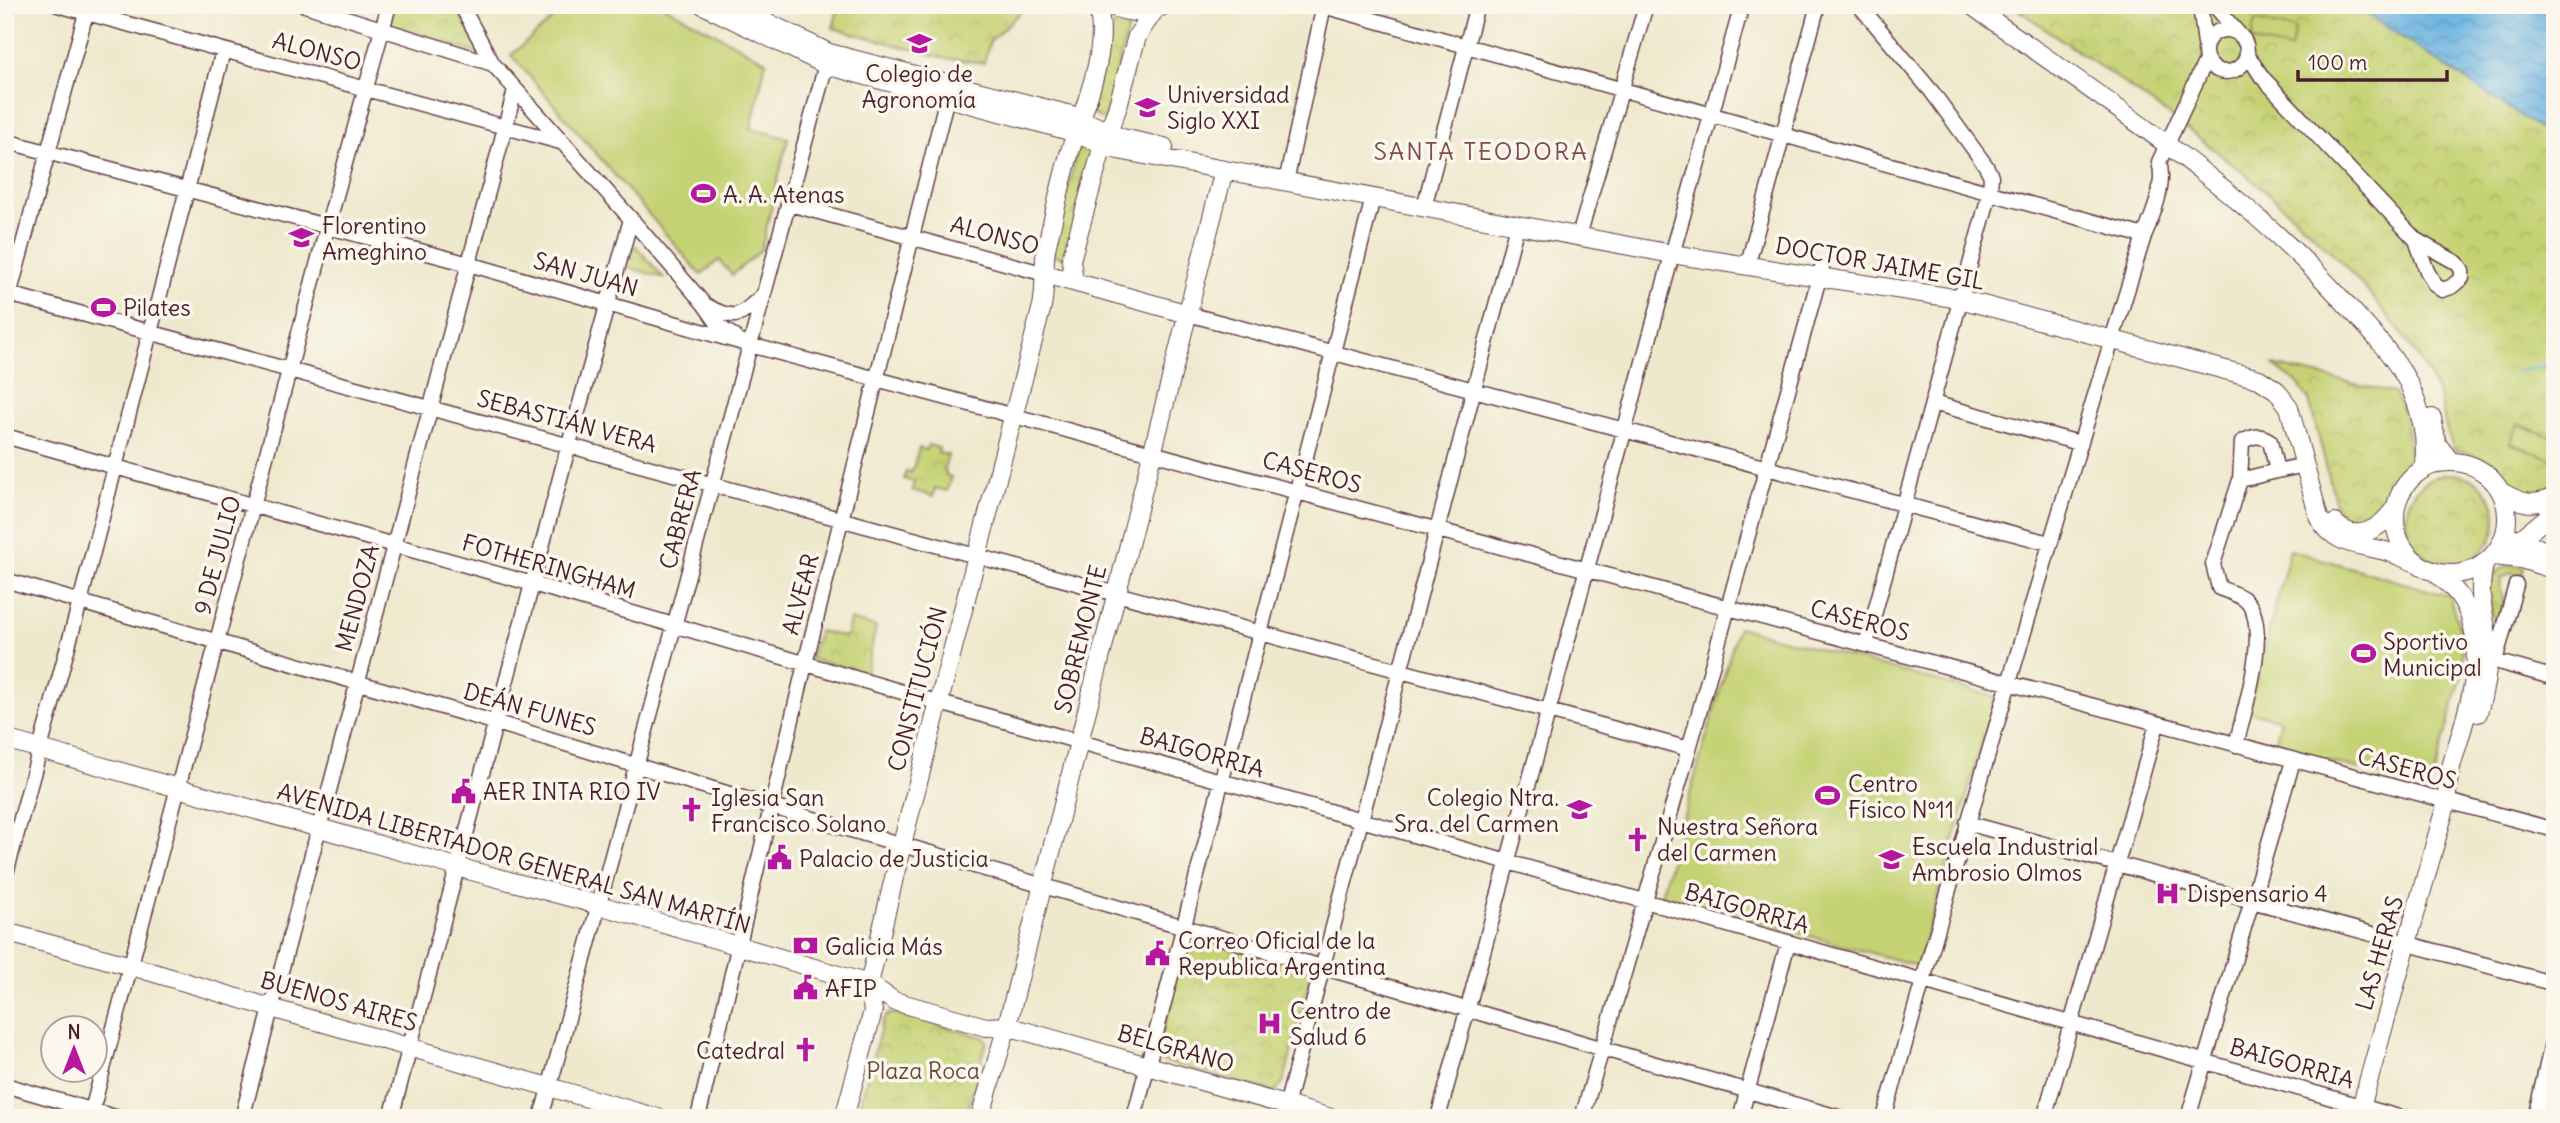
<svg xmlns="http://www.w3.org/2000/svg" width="2560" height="1123" viewBox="0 0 2560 1123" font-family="Delius,sans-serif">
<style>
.park{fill:url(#park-crowns);stroke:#88784f;stroke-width:2}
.pitch{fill:#c5d273;stroke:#88784f;stroke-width:2}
.water{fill:url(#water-waves);stroke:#5a6986;stroke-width:2}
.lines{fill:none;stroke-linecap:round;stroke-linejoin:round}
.stream{stroke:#69b3e1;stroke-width:2.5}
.minor-casing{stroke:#633d43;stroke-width:17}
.major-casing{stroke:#633d43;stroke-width:20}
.minor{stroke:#fff;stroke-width:14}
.major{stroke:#fff;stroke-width:18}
.labels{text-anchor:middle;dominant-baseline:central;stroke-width:7;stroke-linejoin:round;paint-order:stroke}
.street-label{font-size:23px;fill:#4a1f2b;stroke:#fbf7ec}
.poi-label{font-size:23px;fill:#4a1f2b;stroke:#fbf7ec;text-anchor:start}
.park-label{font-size:23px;fill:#694c3d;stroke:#fbf7ec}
.neighbourhood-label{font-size:24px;letter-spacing:2px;fill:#804a4f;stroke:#fbf7ec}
</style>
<defs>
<pattern id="park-crowns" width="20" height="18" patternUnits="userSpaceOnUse" patternTransform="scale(1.75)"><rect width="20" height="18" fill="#c5d273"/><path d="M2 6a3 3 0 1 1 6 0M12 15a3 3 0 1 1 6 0" fill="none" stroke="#abb464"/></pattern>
<pattern id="water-waves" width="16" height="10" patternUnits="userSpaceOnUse" patternTransform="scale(1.75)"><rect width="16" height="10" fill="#69b3e1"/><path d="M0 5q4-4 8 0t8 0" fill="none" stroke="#5891b7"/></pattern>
</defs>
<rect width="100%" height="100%" fill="#fbf7ec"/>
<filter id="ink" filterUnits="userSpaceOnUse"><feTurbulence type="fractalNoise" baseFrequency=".0143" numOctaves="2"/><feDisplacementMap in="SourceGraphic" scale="14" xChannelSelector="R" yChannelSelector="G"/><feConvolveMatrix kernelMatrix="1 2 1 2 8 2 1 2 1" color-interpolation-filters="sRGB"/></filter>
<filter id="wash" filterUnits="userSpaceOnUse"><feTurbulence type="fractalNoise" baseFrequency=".00686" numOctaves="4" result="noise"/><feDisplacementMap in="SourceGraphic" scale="28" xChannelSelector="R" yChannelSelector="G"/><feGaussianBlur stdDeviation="1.57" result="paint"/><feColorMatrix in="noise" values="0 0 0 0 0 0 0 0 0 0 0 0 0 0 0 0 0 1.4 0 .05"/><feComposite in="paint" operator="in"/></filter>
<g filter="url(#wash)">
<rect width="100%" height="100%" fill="#eee8cc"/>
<!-- park -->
<path class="park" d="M395,5H455L482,55L390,25Z
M839,5L848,6L1028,5L990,41L984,63L944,58L833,28Z
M2012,5H2358L2373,18L2555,139V484L2535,497L2520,495L2483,458L2455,450C2444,433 2445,413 2438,395C2431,376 2420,360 2409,344C2308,201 2153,105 2012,5Z
M1115,21L1129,25L1104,120L1090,112Z
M1079,145L1092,152L1065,258L1050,254Z
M635,245L664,278L628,267Z
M2273,365L2395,393L2405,416L2411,459C2406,466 2398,473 2393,481C2387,490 2387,503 2381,512C2368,531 2348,525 2337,508L2309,400L2298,384Z
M928,445L939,448L938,453L948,455L944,470L946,471V475L951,477L947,491L935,488L933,496L912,490L914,482L904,479L906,471L912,472L919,448L926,450Z
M2406 519a45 45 0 1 1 90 0a45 45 0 1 1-90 0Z
M2509,565L2524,567L2522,575L2512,572L2502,577L2500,587L2505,600L2496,631C2491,605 2478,578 2509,565Z
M850,620L876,627L866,673L810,659L819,631L846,637Z
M1197,937L1308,969L1311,974L1284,1081L1275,1092L1158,1060L1156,1055L1185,943L1190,938Z
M894,1013L983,1037L987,1041L966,1118H856L883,1020L888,1014Z"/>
<!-- pitch -->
<path class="pitch" d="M569,5H662L766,61L751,129L788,138L761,250L732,275L719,260L701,275L511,55Z
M2255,21L2295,29L2291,49L2251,41Z
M2518,424L2555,438V460L2510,443Z
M2290,550L2449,596L2462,636L2463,671L2434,775L2420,785L2274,747L2281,720L2248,711Z
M1738,627L1995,697L1918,966L1661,895Z"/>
<!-- water -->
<path class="water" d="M2358,5H2555V139L2373,18Z"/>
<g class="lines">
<!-- stream -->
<path class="stream" d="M2519,371L2555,364"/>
</g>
</g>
<g filter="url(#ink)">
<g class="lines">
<defs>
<path id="minor" d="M58,5L564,143
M305,5L493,64
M461,5L493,64L631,219L704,304L721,328L734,336
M1320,5L2144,236
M1859,5L1932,92L1986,166L1991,176L1990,192L1866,644
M2200,5L2205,44
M2214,5L2239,34
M2205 51a21 21 0 1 1 42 0a21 21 0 1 1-42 0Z
M2247,54L2262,77L2416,240L2457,263L2462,270V278L2451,287L2442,290L2435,285L2427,271L2416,240
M5,141L469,264L750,345L2555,830
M1286,182L1324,5
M790,204L1045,274
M1424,207L1477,5
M1579,236L1646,5
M1750,256L1818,5
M5,293L1689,749
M707,306C737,323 741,315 764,294
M5,310L86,13L92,5
M1188,314L2049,543
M1933,403L2079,443
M5,436L533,584L940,703L1361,820L2402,1118
M2240,480L2277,471
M5,580L497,723L772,807L1841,1118
M2488,659L2555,678
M2495,661L2516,585
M2236,745C2243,714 2274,622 2244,599C2237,594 2227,591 2219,588L2213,564L2240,480L2242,442C2252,436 2260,434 2270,441L2277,471L2305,465
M1967,823L2555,984
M5,877L80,602L223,51
M5,1085L118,1118
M90,1118L327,228L389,5
M242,1118L515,90
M391,1118L569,444L631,219
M541,1118L828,57
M698,1118L805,664L949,89
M1134,1118L1373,198
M1283,1118L1517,225
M1438,1118L1675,244L1742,5
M1582,1118L1689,749L1822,267
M1740,1118L1788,943
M1884,1118C1967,823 2053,528 2144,236C2153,215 2166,184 2159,162L2206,60
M2044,1118L2157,724
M2188,1118L2293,761
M2535,1118L2555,1030"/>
<path id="major" d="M703,5L826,65L1066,130L1118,150L1672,254L1960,299L2259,379L2276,390L2289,407L2319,518C2334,545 2358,544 2385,551C2396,554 2406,559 2417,563
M732,5L829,53L1071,115L1122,138L1164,147
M1109,5C1129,14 1146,15 1165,5
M1971,5C2101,98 2238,184 2345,303C2367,327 2392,353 2408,382C2420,407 2429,442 2423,469
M1045,274L1188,314
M1074,282L1071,260L1103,145L1117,109L1137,36L1154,11
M2432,418L2437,444L2451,462
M2395 518a56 56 0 1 1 112 0a56 56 0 1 1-112 0Z
M2500,491C2520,503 2534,508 2555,496
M2335,523C2357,545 2381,528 2395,508
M2510,536L2555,555
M2498,551L2518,541L2555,511
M2493,556L2521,559L2555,570
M2478,713C2484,692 2489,670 2488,647C2486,613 2476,601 2484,565
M5,739L457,867L599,905L869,984L894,1001L986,1027L1007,1026L1331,1118
M5,932L131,966L271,1008L658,1118
M844,1118L873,1011L869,984L902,844L1042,306C1046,287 1043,268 1046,249C1054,216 1061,181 1071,148C1084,107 1111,48 1097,5
M980,1118L1007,1026L1224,170
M2358,1118L2447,801C2446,781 2452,763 2458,743C2472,698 2488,644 2462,600C2456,589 2445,581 2436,573"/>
</defs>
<!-- minor casing -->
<use href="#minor" class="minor-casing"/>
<!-- major casing -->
<use href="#major" class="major-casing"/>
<!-- minor -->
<use href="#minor" class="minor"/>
<!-- major -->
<use href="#major" class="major"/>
</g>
</g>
<!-- icons -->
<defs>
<symbol id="school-bare" viewBox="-9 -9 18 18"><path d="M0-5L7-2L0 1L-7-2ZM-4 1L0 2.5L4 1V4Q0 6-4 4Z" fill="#b5179e" stroke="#fbf7ec" stroke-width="2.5" paint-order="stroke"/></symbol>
<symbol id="university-bare" viewBox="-9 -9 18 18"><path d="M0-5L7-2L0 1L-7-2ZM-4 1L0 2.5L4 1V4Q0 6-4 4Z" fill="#b5179e" stroke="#fbf7ec" stroke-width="2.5" paint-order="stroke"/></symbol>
<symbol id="stadium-bare" viewBox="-9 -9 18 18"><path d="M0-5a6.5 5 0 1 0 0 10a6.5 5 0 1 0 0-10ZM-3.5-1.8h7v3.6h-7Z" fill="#b5179e" stroke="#fbf7ec" stroke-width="2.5" paint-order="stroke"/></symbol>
<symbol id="civic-bare" viewBox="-9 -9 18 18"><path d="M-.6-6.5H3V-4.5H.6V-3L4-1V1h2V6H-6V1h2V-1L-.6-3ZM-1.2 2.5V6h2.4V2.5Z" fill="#b5179e" stroke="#fbf7ec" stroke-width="2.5" paint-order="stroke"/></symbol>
<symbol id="church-bare" viewBox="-9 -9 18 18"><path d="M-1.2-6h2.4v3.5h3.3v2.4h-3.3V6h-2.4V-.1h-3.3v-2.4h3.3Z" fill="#b5179e" stroke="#fbf7ec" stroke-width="2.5" paint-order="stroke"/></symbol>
<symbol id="hospital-bare" viewBox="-9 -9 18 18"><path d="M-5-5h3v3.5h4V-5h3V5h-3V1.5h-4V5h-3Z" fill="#b5179e" stroke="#fbf7ec" stroke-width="2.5" paint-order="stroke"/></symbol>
<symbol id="bank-bare" viewBox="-9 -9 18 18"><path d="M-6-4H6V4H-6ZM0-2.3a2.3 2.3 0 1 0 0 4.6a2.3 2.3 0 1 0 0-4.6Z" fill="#b5179e" stroke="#fbf7ec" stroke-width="2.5" paint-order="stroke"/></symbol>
</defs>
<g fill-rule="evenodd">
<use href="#school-bare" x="902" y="26" width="35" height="35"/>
<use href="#university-bare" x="1130" y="90" width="35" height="35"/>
<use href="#stadium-bare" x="686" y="176" width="35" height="35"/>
<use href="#school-bare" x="284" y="220" width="35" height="35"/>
<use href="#stadium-bare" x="86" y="290" width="35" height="35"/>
<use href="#stadium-bare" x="2346" y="636" width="35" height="35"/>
<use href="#civic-bare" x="446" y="774" width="35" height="35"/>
<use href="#stadium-bare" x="1810" y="778" width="35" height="35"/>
<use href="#church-bare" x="674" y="792" width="35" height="35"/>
<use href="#school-bare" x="1562" y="792" width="35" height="35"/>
<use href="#church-bare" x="1620" y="822" width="35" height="35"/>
<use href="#civic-bare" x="762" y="840" width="35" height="35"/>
<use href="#school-bare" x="1874" y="842" width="35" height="35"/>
<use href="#hospital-bare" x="2150" y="876" width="35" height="35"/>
<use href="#bank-bare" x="788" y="928" width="35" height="35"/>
<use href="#civic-bare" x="1140" y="936" width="35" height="35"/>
<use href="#civic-bare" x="788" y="970" width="35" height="35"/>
<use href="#hospital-bare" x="1252" y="1006" width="35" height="35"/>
<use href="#church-bare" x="788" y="1032" width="35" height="35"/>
</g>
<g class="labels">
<!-- street labels -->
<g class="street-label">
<text transform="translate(317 51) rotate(15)">ALONSO</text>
<text transform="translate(995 235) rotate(15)">ALONSO</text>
<text transform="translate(1880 263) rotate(10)">DOCTOR JAIME GIL</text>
<text transform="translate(586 274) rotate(16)">SAN JUAN</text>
<text transform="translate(567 421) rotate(15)">SEBASTIÁN VERA</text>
<text transform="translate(1312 472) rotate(15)">CASEROS</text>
<text transform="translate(680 519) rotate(-75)">CABRERA</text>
<text transform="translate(217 555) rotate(-75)">9 DE JULIO</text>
<text transform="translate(549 566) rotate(16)">FOTHERINGHAM</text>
<text transform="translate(800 594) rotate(-75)">ALVEAR</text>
<text transform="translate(357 598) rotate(-75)">MENDOZA</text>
<text transform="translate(1860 620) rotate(15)">CASEROS</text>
<text transform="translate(1080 639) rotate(-76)">SOBREMONTE</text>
<text transform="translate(917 689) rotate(-75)">CONSTITUCIÓN</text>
<text transform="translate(530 709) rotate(16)">DEÁN FUNES</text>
<text transform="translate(1202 752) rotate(16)">BAIGORRIA</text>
<text transform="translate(2407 768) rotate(15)">CASEROS</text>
<text transform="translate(514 858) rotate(16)">AVENIDA LIBERTADOR GENERAL SAN MARTÍN</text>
<text transform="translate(1747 908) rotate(16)">BAIGORRIA</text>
<text transform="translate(2379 953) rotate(-74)">LAS HERAS</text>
<text transform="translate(339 1001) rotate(16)">BUENOS AIRES</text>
<text transform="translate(1176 1048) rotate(16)">BELGRANO</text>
<text transform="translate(2292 1063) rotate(16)">BAIGORRIA</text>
</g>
<!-- poi labels -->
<g class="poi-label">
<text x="919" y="73" text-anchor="middle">Colegio de<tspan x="919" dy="26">Agronomía</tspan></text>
<text x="1167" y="94">Universidad<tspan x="1167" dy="26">Siglo XXI</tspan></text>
<text x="723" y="194">A. A. Atenas</text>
<text x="322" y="225">Florentino<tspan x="322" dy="26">Ameghino</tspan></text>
<text x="123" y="307">Pilates</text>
<text x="2383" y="641">Sportivo<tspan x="2383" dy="26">Municipal</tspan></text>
<text x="1848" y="783">Centro<tspan x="1848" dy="26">Físico Nº11</tspan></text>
<text x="483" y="791">AER INTA RIO IV</text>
<text x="711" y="797">Iglesia San<tspan x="711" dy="26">Francisco Solano</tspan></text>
<text x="1559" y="797" text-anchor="end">Colegio Ntra.<tspan x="1559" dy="26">Sra. del Carmen</tspan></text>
<text x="1657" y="826">Nuestra Señora<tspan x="1657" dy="26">del Carmen</tspan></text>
<text x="1912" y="846">Escuela Industrial<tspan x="1912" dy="26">Ambrosio Olmos</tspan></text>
<text x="799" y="858">Palacio de Justicia</text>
<text x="2187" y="893">Dispensario 4</text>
<text x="1178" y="940">Correo Oficial de la<tspan x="1178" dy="26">Republica Argentina</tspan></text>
<text x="825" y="946">Galicia Más</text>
<text x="825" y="988">AFIP</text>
<text x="1290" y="1010">Centro de<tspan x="1290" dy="26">Salud 6</tspan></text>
<text x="785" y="1050" text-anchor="end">Catedral</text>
</g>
<!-- park labels -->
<g class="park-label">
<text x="923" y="1070">Plaza Roca</text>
</g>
<!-- neighbourhood labels -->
<g class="neighbourhood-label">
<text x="1481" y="151">SANTA TEODORA</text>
</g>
</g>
<!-- margin -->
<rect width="2560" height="1123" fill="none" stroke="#fbf7ec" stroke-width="28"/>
<!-- north arrow -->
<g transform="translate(74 1049)"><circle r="33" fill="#fbf7ec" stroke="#b4a19f" stroke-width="2"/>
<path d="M0-5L12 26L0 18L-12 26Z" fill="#b5179e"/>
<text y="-10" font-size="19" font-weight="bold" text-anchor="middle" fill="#4a1f2b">N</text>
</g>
<!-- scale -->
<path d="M2298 70v10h149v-10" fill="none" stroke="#4a1f2b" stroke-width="3.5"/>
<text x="2308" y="70" font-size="21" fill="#4a1f2b" stroke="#fbf7ec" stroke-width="5" paint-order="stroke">100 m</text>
</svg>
